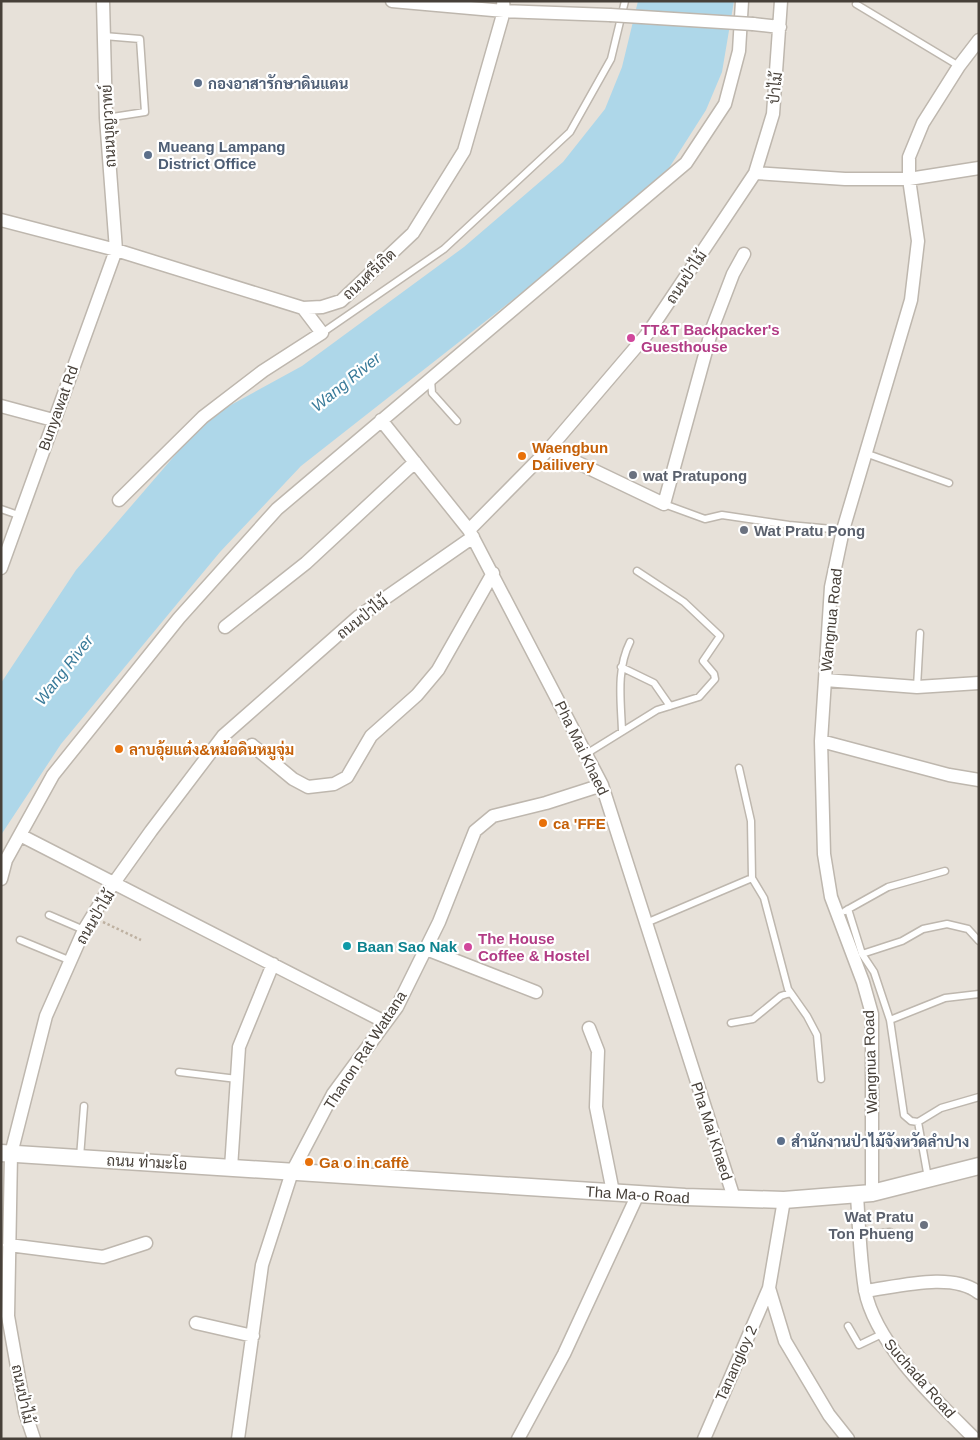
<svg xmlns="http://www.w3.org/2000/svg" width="980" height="1440" viewBox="0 0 980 1440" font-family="Arial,Sarabun,sans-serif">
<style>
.residential{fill:#e7e1d9}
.water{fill:#aed7e9}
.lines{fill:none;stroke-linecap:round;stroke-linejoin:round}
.service-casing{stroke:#beb7ae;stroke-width:9}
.minor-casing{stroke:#beb7ae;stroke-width:15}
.tertiary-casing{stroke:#beb7ae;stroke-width:19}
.path{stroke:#beb1a1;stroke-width:2.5;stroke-dasharray:2.5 2.5;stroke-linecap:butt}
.service{stroke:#fff;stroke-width:6}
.minor{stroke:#fff;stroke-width:12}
.tertiary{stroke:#fff;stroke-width:16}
.minor-bridge-casing{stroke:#beb7ae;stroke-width:15;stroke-linecap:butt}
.minor-bridge{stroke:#fff;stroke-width:12}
.service-dot{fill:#5c6f8a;stroke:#fff;stroke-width:2}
.hotel-dot{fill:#d1479c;stroke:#fff;stroke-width:2}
.food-dot{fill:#e8710a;stroke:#fff;stroke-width:2}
.worship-dot{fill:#6b7280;stroke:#fff;stroke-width:2}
.culture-dot{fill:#0f9aa8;stroke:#fff;stroke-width:2}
.labels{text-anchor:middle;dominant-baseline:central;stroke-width:4.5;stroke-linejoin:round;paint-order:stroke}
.service-label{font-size:15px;font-weight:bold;fill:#4e5e75;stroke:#fff;text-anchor:start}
.street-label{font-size:15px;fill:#474039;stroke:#fff}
.hotel-label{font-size:15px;font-weight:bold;fill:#b23c85;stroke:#fff;text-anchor:start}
.food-label{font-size:15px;font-weight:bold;fill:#c56008;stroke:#fff;text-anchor:start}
.worship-label{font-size:15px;font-weight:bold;fill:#5b616d;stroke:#fff;text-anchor:start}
.culture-label{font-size:15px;font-weight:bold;fill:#0d838f;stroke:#fff;text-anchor:start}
.water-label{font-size:16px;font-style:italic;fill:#397a99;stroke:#fff}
</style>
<rect width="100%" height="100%" fill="#f3f0ea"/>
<!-- residential -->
<path class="residential" d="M1,1H979V1439H1Z"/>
<!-- water -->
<path class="water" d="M638,1H734L722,72L706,110L669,168L552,269L301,466L220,552L61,744L1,835V683L76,570L207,418L302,366L464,247L563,162L605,109L622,67Z"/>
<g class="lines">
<defs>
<path id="service" d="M856,4L959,66
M104,36L140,39L145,112L106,118
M322,333L444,249L570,132L611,59L625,1
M431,380L432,393L457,421
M865,453L949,483
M664,504L705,519L722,515L789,525L843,530
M1,509L21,516
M621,667L654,683L670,706
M917,687L920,633
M622,731C621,701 616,670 630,642
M586,754L657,710L699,697L715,679L714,674L703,661L720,636L684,602L637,571
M739,768L751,821L752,878L764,898L788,989L807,1016L817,1035L821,1079
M848,909L862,954L874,972L890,1020L904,1115L911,1121L918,1122
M845,911L888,887L945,871
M49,915L84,930
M646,923L752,878
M20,940L71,961
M862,954L902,941L923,929L947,924L968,929L979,941
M890,1020L945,998L979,994
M731,1023L753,1019L781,996L790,993
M179,1072L237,1079
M80,1157L84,1106
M928,1178L918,1122L941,1108L979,1097
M860,1235L890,1232
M848,1326L859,1345L882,1334"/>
<path id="minor" d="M392,1L504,11L610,15
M753,24L780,27
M755,173L845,179H909L979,168
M1,220L116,250L303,308L322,307L341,301L413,233L464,151L504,11L503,1
M1,406L53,420
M381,420L469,530L602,785L734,1198
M549,449L664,504L712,329L733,274L744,254
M119,500L203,417L263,371L322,333L303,308
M469,530L549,449L648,333L755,173L773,114L781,1
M1,568L116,250L106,118L103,1
M225,627L306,563L415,462
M825,680L917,687L979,683
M821,741L949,775L979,780
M252,745L293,779L308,787L334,784L347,777L371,736L417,695L438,670L493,573
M20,835L385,1022
M1,879L6,860L53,775L179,618L277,509L686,163L725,104L739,51L742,1
M426,949L536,992
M589,1028L598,1051L596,1107L613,1192
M231,1168L239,1047L273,964
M872,1193V1014L863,982L831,897L824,854L821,741L831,587L843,530L911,300L918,241L909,179V157L923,123L959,66L979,40
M857,1195C859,1226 860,1259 865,1290C875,1344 937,1401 975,1439
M9,1245L103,1257L146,1243
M769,1288L785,1341L829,1415L848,1439
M865,1291C896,1287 953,1271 979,1293
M196,1323L253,1336
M34,1439L25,1412L8,1316L11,1154L46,1016L84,930L106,894L151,831L223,736L358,617L473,537
M238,1439L262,1265L292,1172L333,1094L397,1007L439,922L475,831L493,816L546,803L602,785
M518,1439L564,1354L638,1194
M704,1439L769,1288L784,1200"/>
<g id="tertiary">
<path id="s1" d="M1,1153L685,1197L784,1200L872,1193L979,1166"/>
</g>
</defs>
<!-- service casing -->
<use href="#service" class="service-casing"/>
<!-- minor casing -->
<use href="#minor" class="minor-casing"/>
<!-- tertiary casing -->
<use href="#tertiary" class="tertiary-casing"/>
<!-- path -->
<path class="path" d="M103,922L141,940"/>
<!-- service -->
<use href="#service" class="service"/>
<!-- minor -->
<use href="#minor" class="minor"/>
<!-- tertiary -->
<use href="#tertiary" class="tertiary"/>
<defs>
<path id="minor-bridge" d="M610,15L753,24"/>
</defs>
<!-- minor-bridge casing -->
<use href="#minor-bridge" class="minor-bridge-casing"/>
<!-- minor-bridge -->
<use href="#minor-bridge" class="minor-bridge"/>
</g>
<!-- markers -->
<g class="service-dot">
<circle cx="198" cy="83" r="5"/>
<circle cx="148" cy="155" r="5"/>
<circle cx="781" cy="1141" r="5"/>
</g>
<g class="hotel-dot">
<circle cx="631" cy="338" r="5"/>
<circle cx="468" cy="947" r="5"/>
</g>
<g class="food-dot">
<circle cx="522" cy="456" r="5"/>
<circle cx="119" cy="749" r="5"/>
<circle cx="543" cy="823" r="5"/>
<circle cx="309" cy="1162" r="5"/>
</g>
<g class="worship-dot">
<circle cx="633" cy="475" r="5"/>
<circle cx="744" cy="530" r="5"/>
<circle cx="924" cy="1225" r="5"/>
</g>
<circle class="culture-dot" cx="347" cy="946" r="5"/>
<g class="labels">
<!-- service labels -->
<g class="service-label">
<text x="208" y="83">กองอาสารักษาดินแดน</text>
<text x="158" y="146">Mueang Lampang<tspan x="158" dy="17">District Office</tspan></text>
<text x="791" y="1141">สำนักงานป่าไม้จังหวัดลำปาง</text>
</g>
<!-- street labels -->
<g class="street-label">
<text transform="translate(775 88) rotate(-84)">ป่าไม้</text>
<text transform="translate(108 126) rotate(-93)">ถนนบุญวาทย์</text>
<text transform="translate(369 274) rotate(-43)">ถนนศรีเกิด</text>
<text transform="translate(686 277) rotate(-56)">ถนนป่าไม้</text>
<text transform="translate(58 408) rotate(-70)">Bunyawat Rd</text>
<text transform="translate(362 617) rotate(-38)">ถนนป่าไม้</text>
<text transform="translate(831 620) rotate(-84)">Wangnua Road</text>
<text transform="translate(582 748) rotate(64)">Pha Mai Khaed</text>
<text transform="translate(95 917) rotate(-59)">ถนนป่าไม้</text>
<text transform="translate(365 1050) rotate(-57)">Thanon Rat Wattana</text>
<text transform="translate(870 1062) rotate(-92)">Wangnua Road</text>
<text transform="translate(712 1131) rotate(72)">Pha Mai Khaed</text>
<text transform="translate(147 1162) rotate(3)">ถนน ท่ามะโอ</text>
<text stroke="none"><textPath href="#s1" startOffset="638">Tha Ma-o Road</textPath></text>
<text transform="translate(736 1363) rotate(-66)">Tanangloy 2</text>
<text transform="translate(920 1378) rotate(49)">Suchada Road</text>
<text transform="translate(23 1394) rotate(78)">ถนนป่าไม้</text>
</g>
<!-- hotel labels -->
<g class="hotel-label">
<text x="641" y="329">TT&amp;T Backpacker's<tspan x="641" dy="17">Guesthouse</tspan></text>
<text x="478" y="938">The House<tspan x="478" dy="17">Coffee &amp; Hostel</tspan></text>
</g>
<!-- food labels -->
<g class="food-label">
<text x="532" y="447">Waengbun<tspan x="532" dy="17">Dailivery</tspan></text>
<text x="129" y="749">ลาบอุ้ยแต๋ง&amp;หม้อดินหมูจุ่ม</text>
<text x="553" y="823">ca 'FFE</text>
<text x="319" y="1162">Ga o in caffè</text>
</g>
<!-- worship labels -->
<g class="worship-label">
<text x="643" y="475">wat Pratupong</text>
<text x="754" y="530">Wat Pratu Pong</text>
<text x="914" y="1216" text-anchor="end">Wat Pratu<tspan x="914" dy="17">Ton Phueng</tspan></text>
</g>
<!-- culture labels -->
<g class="culture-label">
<text x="357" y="946">Baan Sao Nak</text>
</g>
<!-- water labels -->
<g class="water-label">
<text transform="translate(346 382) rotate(-39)">Wang River</text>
<text transform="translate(64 670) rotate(-52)">Wang River</text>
</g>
</g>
<!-- border -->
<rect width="980" height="1440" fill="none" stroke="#474039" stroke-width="5"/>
</svg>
